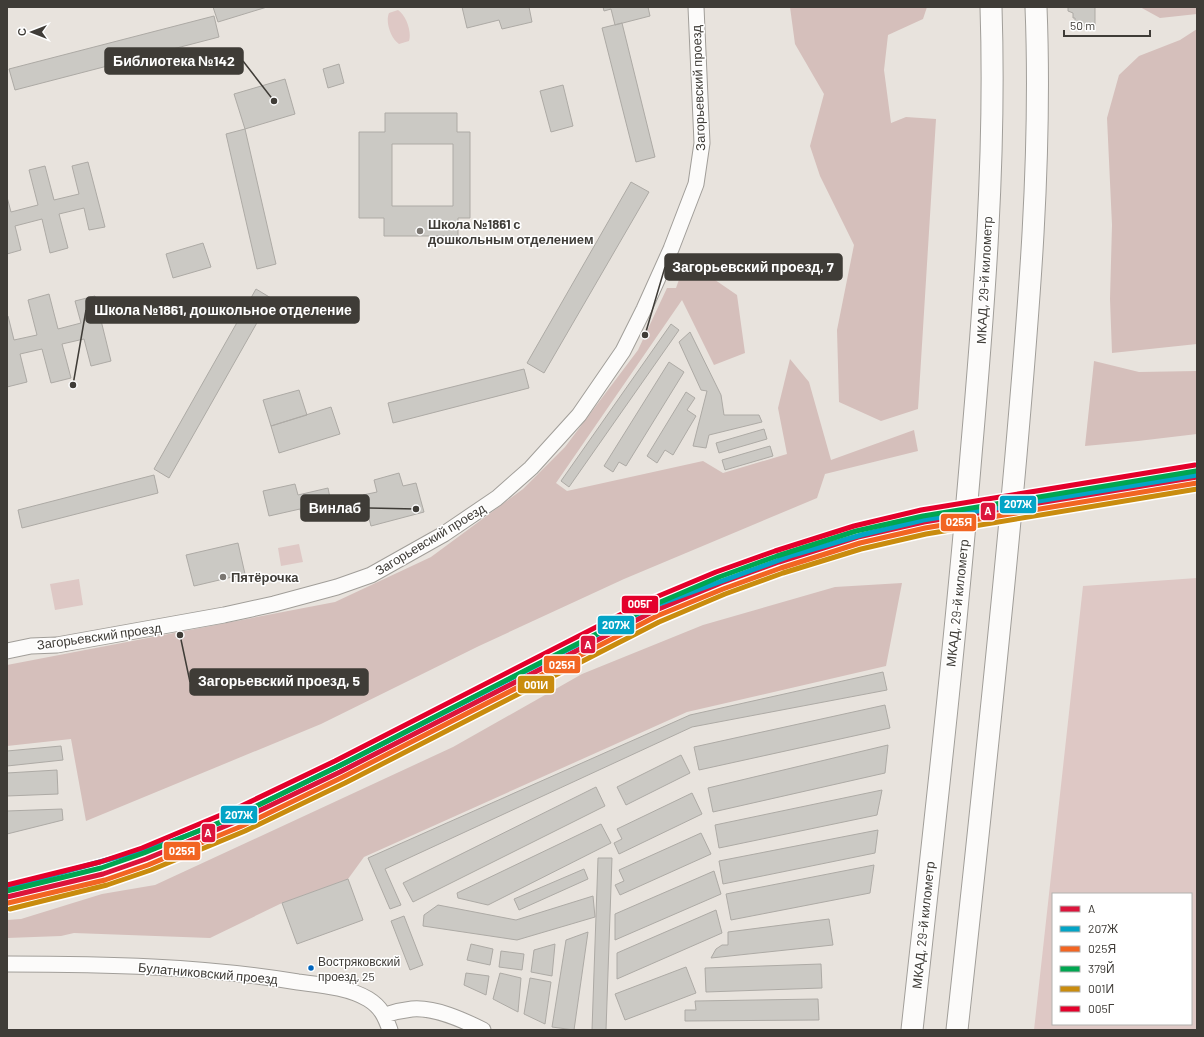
<svg xmlns="http://www.w3.org/2000/svg" width="1204" height="1037" viewBox="0 0 1204 1037" font-family="Barlow,sans-serif">
<style>
.green{fill:#dec8c5;fill-rule:evenodd}
.forest{fill:#d5bfbb}
.building{fill:#cbc9c4;stroke:#adaaa5;fill-rule:evenodd}
.lines{fill:none;stroke-linecap:round;stroke-linejoin:round}
.minor-casing{stroke:#a19e99;stroke-width:17}
.highway-casing{stroke:#a19e99;stroke-width:23}
.minor{stroke:#fcfbfa;stroke-width:15}
.highway{stroke:#fcfbfa;stroke-width:21}
.rail-1-casing{stroke:#fff;stroke-width:8}
.rail-2-casing{stroke:#fff;stroke-width:8}
.rail-3-casing{stroke:#fff;stroke-width:8}
.rail-4-casing{stroke:#fff;stroke-width:8}
.rail-5-casing{stroke:#fff;stroke-width:8}
.rail-6-casing{stroke:#fff;stroke-width:8}
.rail-1{stroke:#dc143c;stroke-width:5}
.rail-2{stroke:#03a4c6;stroke-width:5}
.rail-3{stroke:#f26522;stroke-width:5}
.rail-4{stroke:#00a651;stroke-width:5}
.rail-5{stroke:#c98c0e;stroke-width:5}
.rail-6{stroke:#e4002b;stroke-width:5}
.poi-dot{fill:#7a7671;stroke:#fff;stroke-width:1.5}
.bus-dot{fill:#0065bd;stroke:#fff;stroke-width:1.5}
.labels{text-anchor:middle;dominant-baseline:central;stroke-width:3;stroke-linejoin:round;paint-order:stroke}
.bus-label{font-size:12px;fill:#3f3c37;stroke:#fff;text-anchor:start}
.street-label{font-size:13px;fill:#3f3c37;stroke:#fff}
.poi-label{font-size:13px;font-weight:bold;fill:#3f3c37;stroke:#fff;text-anchor:start}
.leader{fill:none;stroke:#3f3c37;stroke-width:1.5}
.callout-dot{fill:#3f3c37;stroke:#fff;stroke-width:1.5}
.callout{fill:#3f3c37;stroke:#3f3c37;stroke-width:1.5}
.callout-label{font-size:14px;text-anchor:middle;font-weight:bold;fill:#fff}
.line-badge{stroke:#fff;stroke-width:1.5}
.badge-label{font-size:11px;text-anchor:middle;font-weight:bold;fill:#fff}
</style>
<rect width="100%" height="100%" fill="#e8e3dd"/>
<!-- green -->
<path class="green" d="M398,10C406,15 412,32 409,41L399,44C391,39 385,22 389,13Z
M299,544L303,562L281,566L278,548Z
M1197,578V1030H1034L1083,586ZM1053,894H1191V1024H1053Z
M79,579L83,605L55,610L50,584Z"/>
<!-- forest -->
<path class="forest" d="M790,7H927L923,19L888,35L884,70L891,123L906,117L936,119L918,409L881,421L839,402L837,330L854,245L820,176L810,146L824,94L795,44Z
M1140,7H1197V14L1160,18Z
M1197,29V344L1112,353L1110,299L1112,225L1107,118L1119,75L1139,56L1180,40Z
M686,260L737,295L745,353L714,365L682,300L556,483L567,491L703,461L723,473L787,454L778,408L790,359L809,382L831,460L914,430L918,451L825,474L817,498L624,579L479,646L321,724L86,821L71,739L7,746V665L335,602L431,557L523,489L565,447L638,350L667,288H676Z
M1094,361L1139,372L1197,371V434L1138,441L1085,446Z
M902,583L886,666L687,712L364,857L348,879L282,903L210,938L74,933L61,936L7,938V920L21,919L102,894L155,885L453,747L582,674L703,625L835,587Z"/>
<!-- building -->
<path class="building" d="M213,7H267L218,22Z
M462,7H529L532,22L502,29L499,20L467,28Z
M603,7H648L650,16L615,25L611,9L604,11Z
M1068,7H1095V26H1075V18H1073V13L1068,11Z
M214,16L219,37L15,90L9,69Z
M622,23L655,157L636,162L602,28Z
M339,64L344,83L328,88L323,69Z
M285,79L295,114L245,129L234,94Z
M563,85L573,126L551,132L540,91Z
M385,113H457V132H470V218H458V236H384V218H359V132H385ZM392,144H453V206H392Z
M245,129L276,264L257,269L226,134Z
M88,162L105,227L89,230L84,208L59,214L68,248L50,253L42,219L15,226L21,250L7,254V197L11,212L38,205L29,170L45,166L54,200L79,194L72,166Z
M631,182L649,192L544,373L527,363Z
M203,243L211,267L173,278L166,254Z
M256,289L271,298L169,478L154,469Z
M49,294L58,329L81,323L75,301L95,296L111,361L91,366L84,339L62,344L71,378L51,383L42,349L20,354L27,382L7,387V316H8L14,340L37,335L28,300Z
M671,324L679,330L569,487L561,481Z
M690,332L721,395L724,415H759L762,422L709,435L706,448L693,446L707,391L701,390L679,342Z
M669,362L684,372L626,466L619,462L613,472L604,466Z
M524,369L529,388L393,423L388,403Z
M299,390L307,415L271,426L263,400Z
M686,392L695,398L687,410L696,416L673,455L665,450L657,463L647,456Z
M331,407L340,434L279,453L271,426Z
M764,429L767,439L719,453L716,443Z
M770,446L773,456L725,470L722,460Z
M399,473L403,486L416,483L424,512L371,526L363,495L377,492L374,480Z
M154,475L158,493L22,528L18,510Z
M295,484L298,495L328,488L333,512L302,519L300,509L269,516L263,491Z
M238,543L245,574L194,586L186,555Z
M883,672L887,690L692,727L385,869L401,905L390,909L368,858L690,715Z
M885,705L890,728L699,770L694,747Z
M888,745L885,773L713,812L708,788Z
M61,746L63,760L7,766V751Z
M681,755L690,773L626,805L617,787Z
M57,770L58,794L7,796V773Z
M596,787L605,806L413,902L403,883Z
M882,790L877,815L719,848L715,825Z
M692,793L702,814L619,854L614,843L622,839L617,829Z
M62,809L63,820L7,834V811Z
M601,824L611,843L488,905L458,898L457,893Z
M878,830L875,853L723,884L719,861Z
M701,833L711,854L620,895L615,885L624,881L619,870Z
M598,858H612L606,1030H592Z
M874,865L870,893L731,920L726,894Z
M584,869L588,879L519,910L514,899Z
M714,871L721,894L615,940V914Z
M348,879L363,920L297,944L282,903Z
M593,896L595,917L517,940L423,926L424,915L438,905L516,920Z
M716,910L722,933L617,979V953Z
M404,916L423,965L410,970L391,921Z
M829,919L833,945L711,958L716,949L722,945H728V932Z
M588,932L574,1030L552,1027L566,940Z
M471,944L493,949L490,965L467,960Z
M555,944L552,976L531,972L534,950Z
M501,951L524,954L522,970L499,967Z
M821,964L822,988L706,992L705,968Z
M686,967L696,993L625,1020L615,994Z
M466,973L489,976L486,995L464,985Z
M500,973L521,978L518,1012L493,999Z
M530,978L551,982L545,1024L524,1014Z
M818,999L819,1020L685,1021V1010H696L695,1001Z"/>
<g class="lines">
<defs>
<path id="minor" d="M7,651L31,646L57,645L224,615L274,604L337,587L371,575L444,534L497,498L531,468L579,415L623,351L644,309L671,249L696,184L702,143L696,7
M7,964C104,964 202,966 298,982C320,985 348,987 368,999C381,1007 385,1016 390,1030
M385,1015C394,1012 403,1010 412,1009C435,1007 463,1020 483,1030"/>
<path id="highway" d="M912,1030C933,838 955,647 971,455C984,306 996,157 991,7
M957,1030C978,838 999,647 1016,455C1029,307 1042,156 1036,7"/>
</defs>
<!-- minor casing -->
<use href="#minor" class="minor-casing"/>
<!-- highway casing -->
<use href="#highway" class="highway-casing"/>
<!-- minor -->
<use href="#minor" class="minor"/>
<!-- highway -->
<use href="#highway" class="highway"/>
<defs>
<path id="rail-1" d="M7,897L103,874L146,859L240,820L340,772L654,611L721,583L779,562L858,537L924,522L1197,477"/>
<path id="rail-2" d="M9,887L165,844L232,818L347,762L651,607L793,555L861,535L923,520L1197,475"/>
<path id="rail-3" d="M8,903L105,880L148,865L242,826L343,777L657,616L723,589L781,568L860,543L925,528L1197,483"/>
<path id="rail-4" d="M7,891L101,868L144,853L238,815L337,767L651,606L719,577L777,556L856,531L923,516L1196,471"/>
<path id="rail-5" d="M10,909L107,885L151,870L245,831L345,783L659,622L725,594L783,573L861,549L926,534L1197,489"/>
<path id="rail-6" d="M7,885L100,862L142,848L235,809L335,761L649,600L716,572L775,551L854,526L921,510L1195,465"/>
</defs>
<!-- rail-1 casing -->
<use href="#rail-1" class="rail-1-casing"/>
<!-- rail-2 casing -->
<use href="#rail-2" class="rail-2-casing"/>
<!-- rail-3 casing -->
<use href="#rail-3" class="rail-3-casing"/>
<!-- rail-4 casing -->
<use href="#rail-4" class="rail-4-casing"/>
<!-- rail-5 casing -->
<use href="#rail-5" class="rail-5-casing"/>
<!-- rail-6 casing -->
<use href="#rail-6" class="rail-6-casing"/>
<!-- rail-1 -->
<use href="#rail-1" class="rail-1"/>
<!-- rail-2 -->
<use href="#rail-2" class="rail-2"/>
<!-- rail-3 -->
<use href="#rail-3" class="rail-3"/>
<!-- rail-4 -->
<use href="#rail-4" class="rail-4"/>
<!-- rail-5 -->
<use href="#rail-5" class="rail-5"/>
<!-- rail-6 -->
<use href="#rail-6" class="rail-6"/>
</g>
<!-- markers -->
<g class="poi-dot">
<circle cx="420" cy="231" r="4"/>
<circle cx="223" cy="577" r="4"/>
</g>
<circle class="bus-dot" cx="311" cy="968" r="3.5"/>
<g class="labels">
<!-- bus labels -->
<g class="bus-label">
<text x="318" y="961">Востряковский<tspan x="318" dy="15">проезд, 25</tspan></text>
</g>
<!-- street labels -->
<g class="street-label">
<text transform="translate(698 88) rotate(-92)">Загорьевский проезд</text>
<text transform="translate(984 280) rotate(-87)">МКАД, 29-й километр</text>
<text transform="translate(430 539) rotate(-31)">Загорьевский проезд</text>
<text transform="translate(957 603) rotate(-84)">МКАД, 29-й километр</text>
<text transform="translate(99 636) rotate(-8)">Загорьевский проезд</text>
<text transform="translate(923 925) rotate(-84)">МКАД, 29-й километр</text>
<text transform="translate(208 973) rotate(5)">Булатниковский проезд</text>
</g>
<!-- poi labels -->
<g class="poi-label">
<text x="428" y="224">Школа №1861 с<tspan x="428" dy="15">дошкольным отделением</tspan></text>
<text x="231" y="577">Пятёрочка</text>
</g>
</g>
<!-- callouts -->
<path class="leader" d="M274 101L243 61M645 335L665 267M73 385L86 310M416 509L369 508M180 635L190 682"/>
<g class="callout-dot">
<circle cx="274" cy="101" r="4"/>
<circle cx="645" cy="335" r="4"/>
<circle cx="73" cy="385" r="4"/>
<circle cx="416" cy="509" r="4"/>
<circle cx="180" cy="635" r="4"/>
</g>
<g class="callout">
<rect x="105" y="48" width="138" height="26" rx="4"/>
<rect x="665" y="254" width="177" height="26" rx="4"/>
<rect x="86" y="297" width="273" height="26" rx="4"/>
<rect x="301" y="495" width="68" height="26" rx="4"/>
<rect x="190" y="669" width="178" height="26" rx="4"/>
</g>
<g class="callout-label">
<text x="174" y="66">Библиотека №142</text>
<text x="753" y="272">Загорьевский проезд, 7</text>
<text x="223" y="315">Школа №1861, дошкольное отделение</text>
<text x="335" y="513">Винлаб</text>
<text x="279" y="686">Загорьевский проезд, 5</text>
</g>
<g class="line-badge">
<rect x="999" y="495" width="38" height="19" rx="4" fill="#03a4c6"/>
<rect x="980" y="502" width="16" height="19" rx="4" fill="#dc143c"/>
<rect x="940" y="513" width="37" height="19" rx="4" fill="#f26522"/>
<rect x="621" y="595" width="38" height="19" rx="4" fill="#e4002b"/>
<rect x="597" y="615" width="38" height="20" rx="4" fill="#03a4c6"/>
<rect x="580" y="635" width="16" height="19" rx="4" fill="#dc143c"/>
<rect x="543" y="655" width="38" height="19" rx="4" fill="#f26522"/>
<rect x="517" y="675" width="38" height="19" rx="4" fill="#c98c0e"/>
<rect x="220" y="805" width="38" height="19" rx="4" fill="#03a4c6"/>
<rect x="201" y="823" width="15" height="20" rx="4" fill="#dc143c"/>
<rect x="163" y="841" width="38" height="20" rx="4" fill="#f26522"/>
</g>
<g class="badge-label">
<text x="1018" y="508">207Ж</text>
<text x="988" y="515">A</text>
<text x="959" y="526">025Я</text>
<text x="640" y="608">005Г</text>
<text x="616" y="629">207Ж</text>
<text x="588" y="649">A</text>
<text x="562" y="669">025Я</text>
<text x="536" y="689">001И</text>
<text x="239" y="819">207Ж</text>
<text x="208" y="837">A</text>
<text x="182" y="855">025Я</text>
</g>
<!-- border -->
<rect width="1204" height="1037" fill="none" stroke="#3f3c37" stroke-width="16"/>
<!-- legend -->
<rect x="1052" y="893" width="140" height="132" fill="#ffffff" stroke="#b2b1af"/>
<rect x="1060" y="906" width="20" height="6" fill="#dc143c" stroke="#b2b1af"/>
<text x="1088" y="913" font-size="12" fill="#3f3c37">A</text>
<rect x="1060" y="926" width="20" height="6" fill="#03a4c6" stroke="#b2b1af"/>
<text x="1088" y="933" font-size="12" fill="#3f3c37">207Ж</text>
<rect x="1060" y="946" width="20" height="6" fill="#f26522" stroke="#b2b1af"/>
<text x="1088" y="953" font-size="12" fill="#3f3c37">025Я</text>
<rect x="1060" y="966" width="20" height="6" fill="#00a651" stroke="#b2b1af"/>
<text x="1088" y="973" font-size="12" fill="#3f3c37">379Й</text>
<rect x="1060" y="986" width="20" height="6" fill="#c98c0e" stroke="#b2b1af"/>
<text x="1088" y="993" font-size="12" fill="#3f3c37">001И</text>
<rect x="1060" y="1006" width="20" height="6" fill="#e4002b" stroke="#b2b1af"/>
<text x="1088" y="1013" font-size="12" fill="#3f3c37">005Г</text>
<!-- north arrow -->
<g transform="translate(32 32) rotate(270)" stroke="#ffffff" stroke-width="3" paint-order="stroke">
<path d="M0-3L7 15L0 10L-7 15Z" fill="#3f3c37"/>
<text y="-6" font-size="11" font-weight="bold" text-anchor="middle" fill="#3f3c37">С</text>
</g>
<!-- scale -->
<path d="M1064 30v6h86v-6" fill="none" stroke="#3f3c37" stroke-width="2"/>
<text x="1070" y="30" font-size="12" fill="#3f3c37" stroke="#ffffff" stroke-width="3" paint-order="stroke">50 m</text>
</svg>
